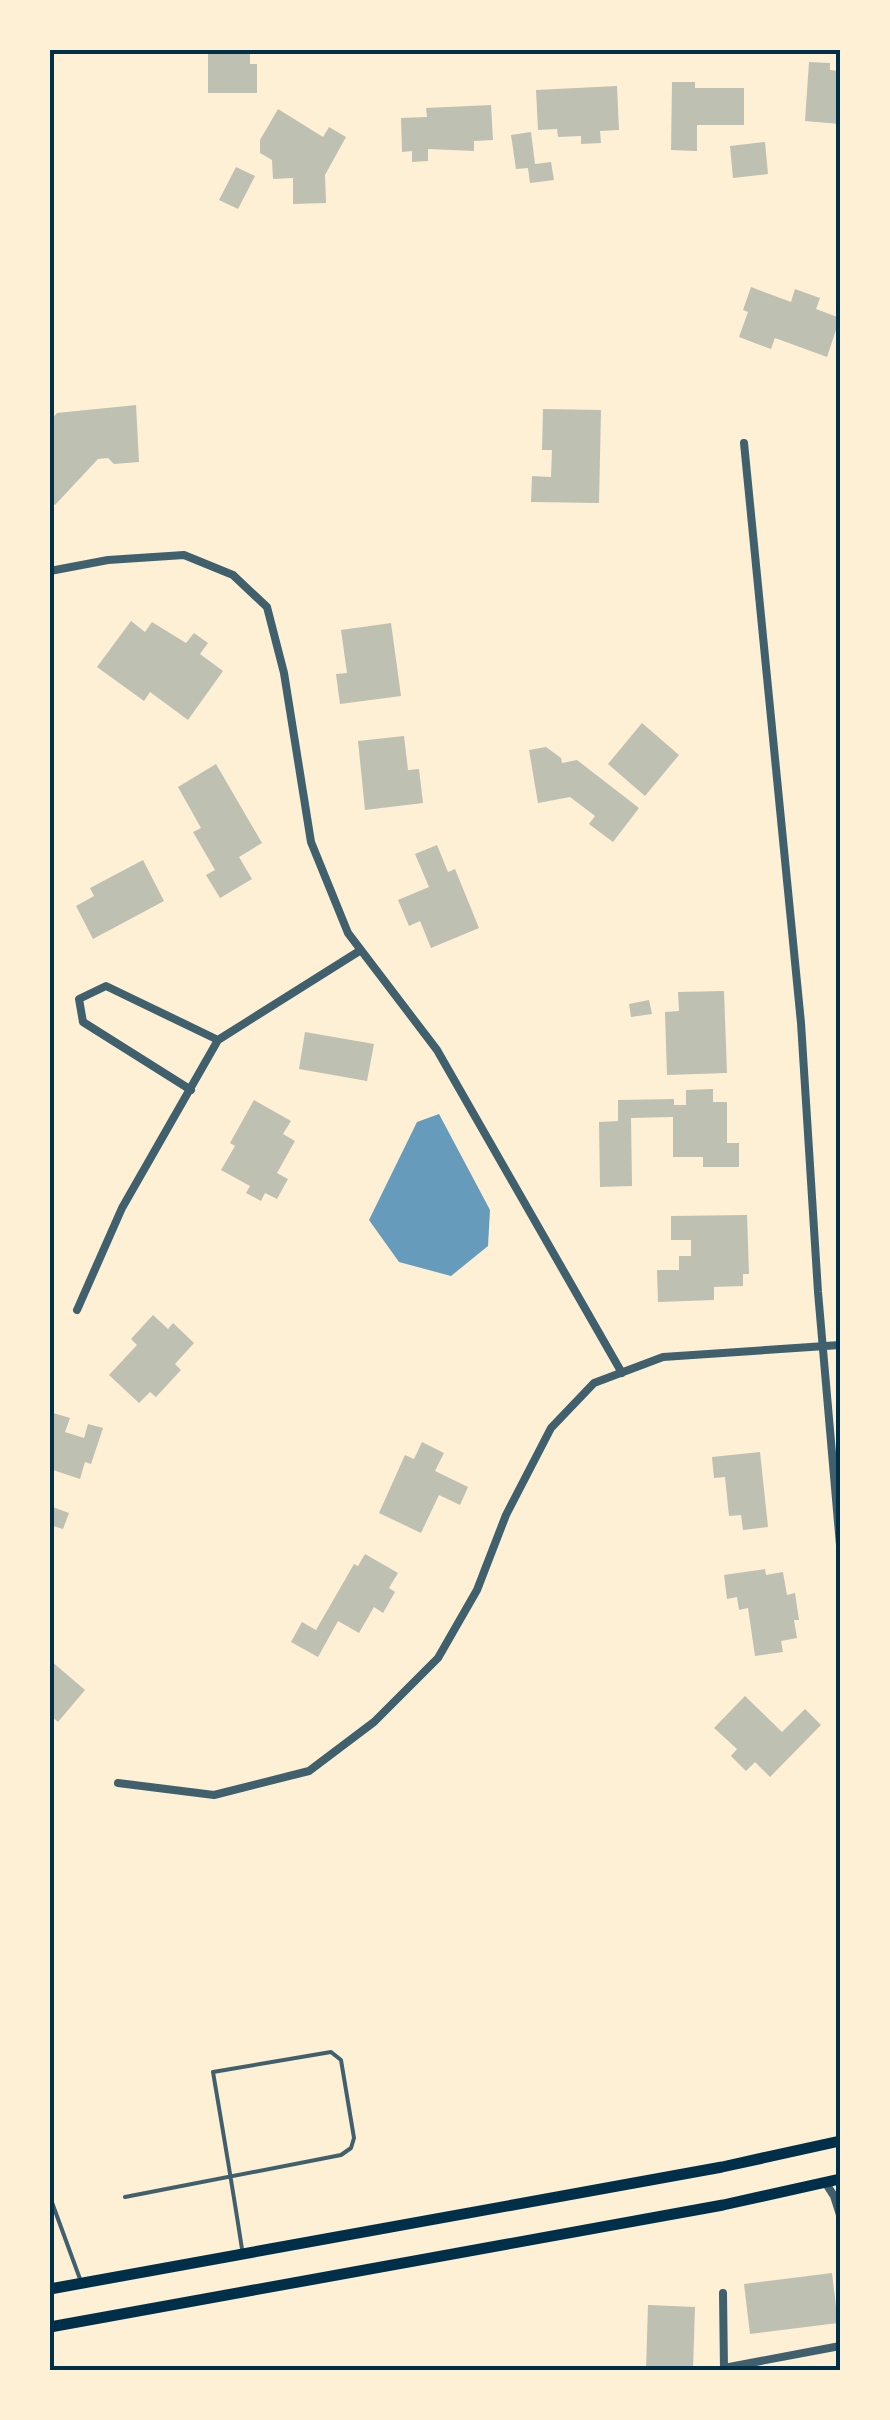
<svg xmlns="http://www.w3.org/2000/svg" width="890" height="2420" viewBox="0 0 890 2420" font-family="'Source Sans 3',sans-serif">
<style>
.water{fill:#669bbc}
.building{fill:#bec0b2}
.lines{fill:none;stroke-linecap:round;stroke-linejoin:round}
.service{stroke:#3f606c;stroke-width:4}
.minor{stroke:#3f606c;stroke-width:8}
.secondary{stroke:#003049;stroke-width:11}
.neatline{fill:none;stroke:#003049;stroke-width:4}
</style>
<rect width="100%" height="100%" fill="#fdf0d5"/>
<!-- water -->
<path class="water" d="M439,1114L490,1210L488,1246L451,1276L399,1262L369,1220L417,1122Z"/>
<!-- building -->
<path class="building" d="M208,50H250V64H257V93H208Z
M809,62L830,63V70L840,71V124L805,121Z
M672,82H695V88H744V125H697V151L671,150Z
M617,86L619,130L600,131L601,143L581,144V136L558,137L557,129L538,130L536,90Z
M491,105L493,140L474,141V151L428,149V161L412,162V151L402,152L401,118L427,117L426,108Z
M278,109L323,137L329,127L346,137L325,175L326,203L293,204V178L273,179L272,160L260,153V140Z
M531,132L535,164L551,162L554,180L530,183L528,168L516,169L511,135Z
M765,142L768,174L733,178L730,146Z
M236,167L255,176L238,209L219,200Z
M751,287L791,302L795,289L820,298L816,309L840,318L827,357L775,338L771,349L739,337L748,312L743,310Z
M136,405L139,462L114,464L108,458L98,459L55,505L50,500V421L57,413Z
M543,409L601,410L599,503L531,502L532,476L551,477L552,450H542Z
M131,621L145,632L152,622L186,643L194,633L208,643L200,654L223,671L188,720L150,692L144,701L97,667Z
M391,623L401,696L340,704L336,674L347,673L341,630Z
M642,723L679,755L645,796L608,764Z
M404,736L408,770L419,769L423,803L365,810L358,741Z
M546,747L561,758L562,763L577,760L639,808L613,842L589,824L595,816L570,797L538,803L529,750Z
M216,764L262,843L239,857L252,879L220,898L206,875L215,870L193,832L201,828L178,787Z
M437,845L448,872L455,869L479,928L431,948L420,921L409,926L398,900L429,887L415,854Z
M143,860L164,901L93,939L76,906L94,896L90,888Z
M724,991L727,1073L667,1075L665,1012L679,1011L678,992Z
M649,1000L652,1014L631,1017L629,1004Z
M305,1032L374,1044L367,1081L299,1069Z
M713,1089V1102H727V1143H739V1167H703V1157H673V1117L631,1118L632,1186L600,1187L599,1122L618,1121V1100L674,1099V1105H686V1090Z
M254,1100L291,1121L283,1134L295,1141L277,1173L288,1179L277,1199L265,1193L261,1201L246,1193L250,1186L221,1170L235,1146L230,1143Z
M747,1215L749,1274H743V1286L714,1287V1300L658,1302L657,1270H679V1256H691V1240H671V1216Z
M153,1315L168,1329L173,1323L194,1343L175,1364L181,1370L156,1397L150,1392L139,1403L109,1375L137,1345L131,1339Z
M50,1412L70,1418L65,1432L84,1438L88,1424L103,1428L91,1464L85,1462L80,1479L50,1469Z
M422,1442L444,1453L435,1471L468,1487L460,1505L439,1495L421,1533L379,1513L405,1455L414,1459Z
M760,1452L768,1527L743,1530L741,1515L729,1516L725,1477L714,1478L712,1457Z
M50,1506L69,1513L63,1529L50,1525Z
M365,1554L398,1573L389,1588L395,1592L383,1613L374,1607L359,1633L338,1621L318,1657L291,1642L302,1622L316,1630L354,1564L358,1566Z
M765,1569L766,1575L783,1572L787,1595L795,1593L799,1620H794L797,1638L781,1641L783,1652L755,1656L748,1608L739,1610L737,1597L727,1599L724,1575Z
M50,1660L85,1690L58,1722L50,1715Z
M745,1696L782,1732L805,1709L821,1725L770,1777L755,1762L746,1771L731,1756L737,1749L714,1728Z
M832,2273L838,2323L750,2334L744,2284Z
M648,2305L695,2307L693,2370H646Z"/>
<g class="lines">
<!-- service -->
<path class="service" d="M50,2197L80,2279
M125,2197L341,2155L351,2148L354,2138L341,2060L331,2052L213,2072C223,2131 233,2190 242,2249"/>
<!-- minor -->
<path class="minor" d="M744,443L801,1023L818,1292L840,1545
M50,571L108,560L184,555L233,575L267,607L284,673L311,842L348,933L437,1050L622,1373
M191,1090L83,1022L79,999L106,986L218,1040
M77,1310L122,1208L218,1040L361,950
M118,1783L214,1795L309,1771L374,1722L438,1658L477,1590L506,1515L551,1428L594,1383L663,1357L840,1345
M825,2182L834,2196L840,2215
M723,2293L724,2370
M724,2368L840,2346"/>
<!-- secondary -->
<path class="secondary" d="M50,2289L722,2167L840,2141
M50,2327L723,2205L840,2179"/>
</g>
<!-- border -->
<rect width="890" height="2420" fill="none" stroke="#fdf0d5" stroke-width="105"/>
<rect x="52" y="52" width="786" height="2316" class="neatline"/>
</svg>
